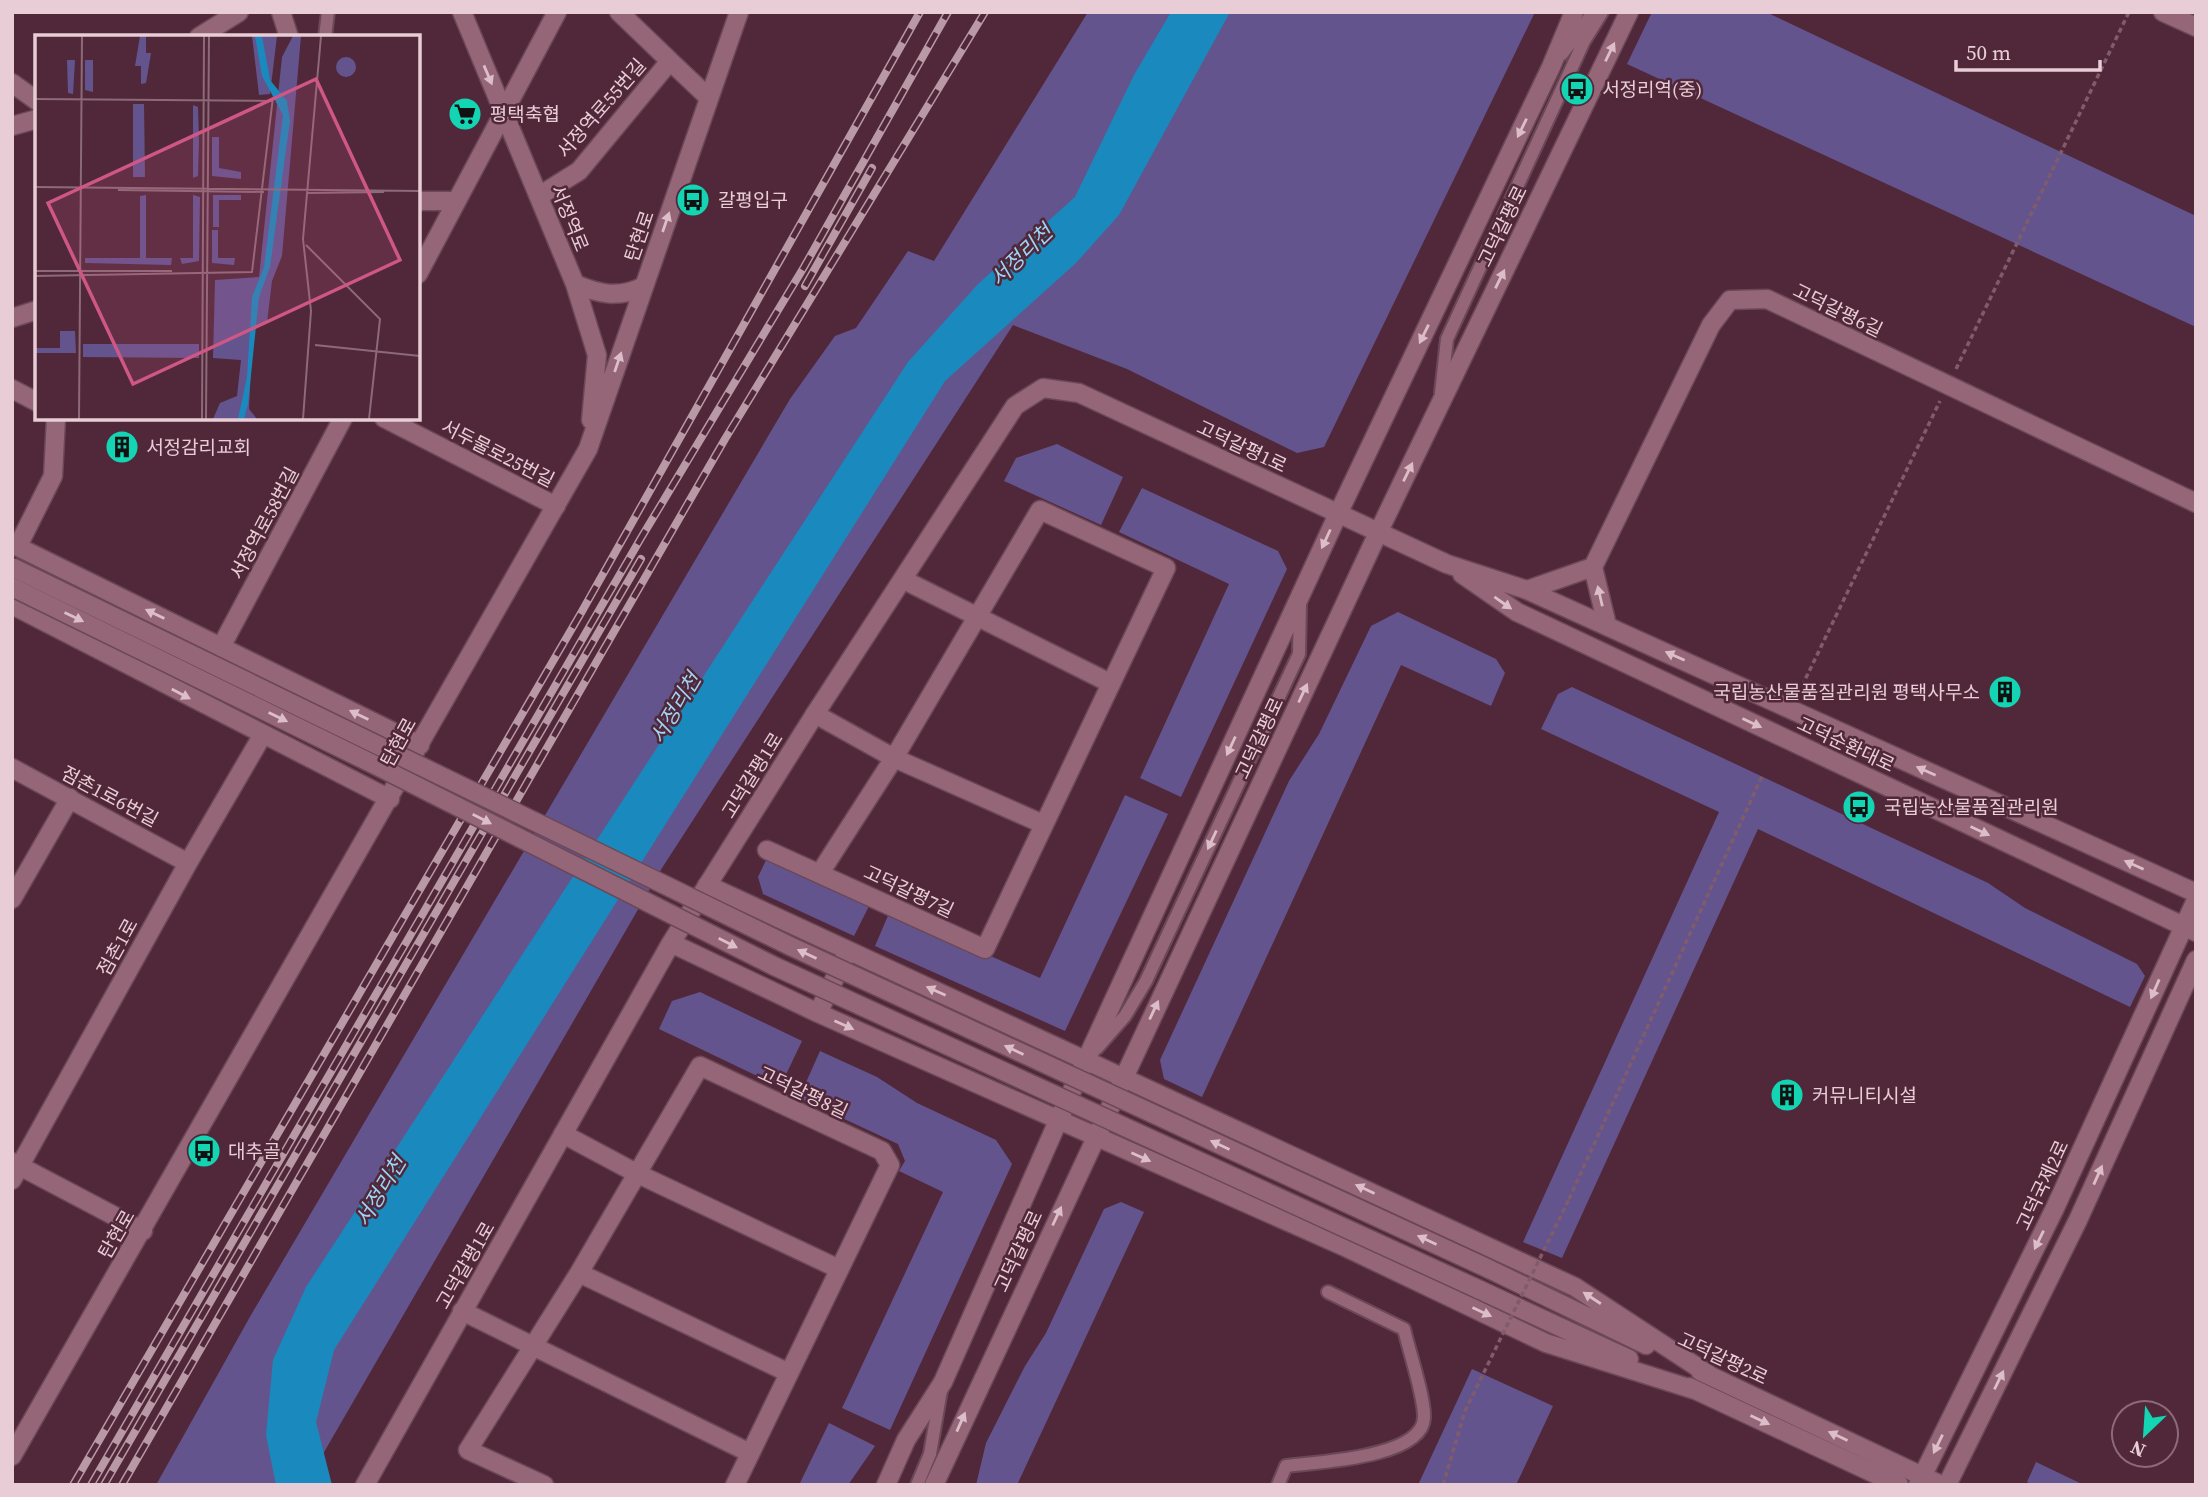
<svg xmlns="http://www.w3.org/2000/svg" width="2208" height="1497" viewBox="0 0 2208 1497" font-family="'Source Serif 4','Noto Sans KR',serif">
<style>
.green{fill:#64548e}
.water{fill:#1a89bd}
.lines{fill:none;stroke-linecap:round;stroke-linejoin:round}
.service-casing{stroke:#6b4857;stroke-width:16}
.minor-casing{stroke:#6b4857;stroke-width:21}
.tertiary-casing{stroke:#6b4857;stroke-width:21}
.path{stroke:#805c6a;stroke-width:3.5;stroke-dasharray:5 3.5;stroke-linecap:butt}
.service{stroke:#956678;stroke-width:12}
.minor{stroke:#956678;stroke-width:18}
.tertiary{stroke:#956678;stroke-width:18}
.rail-casing{stroke:#b899a5;stroke-width:8}
.rail{stroke:#512839;stroke-width:5;stroke-dasharray:16;stroke-linecap:butt}
.tertiary-bridge-casing{stroke:#6b4857;stroke-width:21;stroke-linecap:butt}
.path-bridge{stroke:#805c6a;stroke-width:3.5;stroke-dasharray:5 3.5;stroke-linecap:butt}
.tertiary-bridge{stroke:#956678;stroke-width:18}
.oneway{fill:#dcbec8}
.labels{text-anchor:middle;dominant-baseline:central;stroke-width:5;stroke-linejoin:round;paint-order:stroke}
.poi-label{font-size:19px;fill:#e8cdd6;stroke:#512839;text-anchor:start}
.street-label{font-size:19px;fill:#e8cdd6;stroke:#512839}
.water-label{font-size:21px;font-style:italic;fill:#9ed4f5;stroke:#512839}
.inset-road{fill:none;stroke:#8d6a78;stroke-width:2}
.view{fill:#cf5786;fill-opacity:0.15;stroke:#cf5786;stroke-width:3.5}
.inset-edge{fill:none;stroke:#e8cdd6;stroke-width:3.5}
</style>
<rect width="100%" height="100%" fill="#512839"/>
<!-- green -->
<path class="green" d="M1088,12H1535L1324,447L1297,453L1127,369L1013,325L662,868L305,1485H156L251,1315L790,399L835,336L856,328L908,251L934,261Z
M1652,12H1766L2196,216V327L1627,64Z
M1057,444L1123,477L1101,525L1004,481L1016,458Z
M1142,488L1278,551L1287,569L1181,797L1140,778L1229,584L1119,532Z
M1398,612L1496,659L1505,673L1491,706L1401,665L1202,1097L1164,1079L1160,1060L1289,781L1319,734L1371,626Z
M1572,687L1988,883L2025,908L2137,964L2145,976L2130,1007L1758,829L1562,1258L1523,1242L1719,812L1541,729L1558,694Z
M1125,795L1168,814L1065,1031L875,946L890,911L1040,978Z
M768,856L871,902L854,936L763,894L758,877Z
M700,992L802,1041L780,1087L659,1029L672,1001Z
M820,1051L877,1077L917,1103L996,1140L1012,1164L890,1430L842,1408L943,1192L899,1171L905,1161L898,1144L799,1098Z
M1121,1202L1144,1212L1017,1485H976L986,1443L1025,1366L1046,1333L1104,1209Z
M1472,1369L1553,1406L1516,1485H1418Z
M829,1423L875,1446L848,1485H799Z
M2036,1462L2084,1485H2033L2027,1482Z"/>
<!-- water -->
<path class="water" d="M1171,12H1230L1119,215L1076,263L945,381L334,1350L316,1422L332,1485H276L266,1435L273,1360L306,1287L908,362L978,284L1075,197L1134,75Z"/>
<g class="lines">
<defs>
<path id="service" d="M325,37L328,12
M1562,54L1591,15
M1441,393L1447,339L1584,41L1602,12
M1097,1048L1125,1016L1146,981L1299,654L1300,603
M917,1485L930,1454L941,1390
M1278,1485L1286,1466C1317,1462 1422,1458 1424,1418C1425,1398 1409,1351 1404,1329L1328,1292"/>
<path id="minor" d="M281,12L289,37
M2163,12L2196,27
M199,37L239,12
M670,61L708,97
M12,83L37,101
M12,126L37,119
M539,196L579,171L670,61L619,12
M418,201H456
M418,274L557,12
M12,318L37,310
M12,389L37,402
M384,418L556,506
M18,546L53,476L56,418
M1593,567L1711,325L1730,300L1767,299L2196,503
M1593,567L1607,625
M904,580L1110,683
M1527,590L1593,567
M221,647L343,418
M815,714L894,758L1043,824
M12,768L188,863
M767,850L985,949L1166,568L1040,510L894,758L820,873
M12,899L70,798
M563,1134L636,1173L839,1269
M12,1162L143,1231
M12,1180L188,863L262,736
M579,1273L789,1373
M462,1311L750,1453
M544,1485L468,1450L579,1273L700,1066L882,1151L890,1165L735,1485"/>
<path id="tertiary" d="M462,12L575,284L597,355L591,420
M575,284C599,294 619,299 644,286
M12,544L420,745
M1462,574L1517,612L2196,932
M12,605L390,799
M707,885L1575,1287L1711,1376
M671,943L818,1013L1345,1247L1546,1343L1698,1391
M818,1013L846,955
M1489,1269L1646,1345
M1478,1289L1629,1359
M1700,1371L1941,1485
M1689,1387L1899,1485
M12,1456L588,449L739,12
M365,1485L671,943L815,714L1015,406L1043,388L1079,393L1447,564L1527,590L2196,893
M886,1485L906,1440L943,1382L1058,1121L1338,514L1551,67L1574,12
M934,1485L1378,533L1629,12
M1918,1485L2055,1208L2196,900
M1947,1485L2078,1220L2196,960"/>
</defs>
<!-- service casing -->
<use href="#service" class="service-casing"/>
<!-- minor casing -->
<use href="#minor" class="minor-casing"/>
<!-- tertiary casing -->
<use href="#tertiary" class="tertiary-casing"/>
<!-- path -->
<path class="path" d="M1956,369L2129,12
M1802,686L1940,401
M1569,1199L1762,776
M1443,1485L1465,1411"/>
<!-- service -->
<use href="#service" class="service"/>
<!-- minor -->
<use href="#minor" class="minor"/>
<!-- tertiary -->
<use href="#tertiary" class="tertiary"/>
<defs>
<path id="rail" d="M805,286L872,168
M73,1485L581,613L920,12
M91,1485L641,538L804,267L948,12
M104,1485L641,559
M122,1485L725,439L985,12"/>
</defs>
<!-- rail casing -->
<use href="#rail" class="rail-casing"/>
<!-- rail -->
<use href="#rail" class="rail"/>
<defs>
<path id="tertiary-bridge" d="M12,567L790,946L1489,1269
M12,587L377,766L774,966L1478,1289"/>
</defs>
<!-- tertiary-bridge casing -->
<use href="#tertiary-bridge" class="tertiary-bridge-casing"/>
<!-- path-bridge -->
<path class="path-bridge" d="M1465,1411L1569,1199"/>
<!-- tertiary-bridge -->
<use href="#tertiary-bridge" class="tertiary-bridge"/>
</g>
<!-- one-way arrows -->
<defs><path id="oneway-solid" d="M-6-.8H1V-3.2L6.5 0L1 3.2V.8H-6Z" transform="scale(1.75)"/></defs>
<g class="oneway">
<use href="#oneway-solid" transform="translate(1610 52) rotate(-64)"/>
<use href="#oneway-solid" transform="translate(488 75) rotate(67)"/>
<use href="#oneway-solid" transform="translate(1522 128) rotate(116)"/>
<use href="#oneway-solid" transform="translate(666 222) rotate(-71)"/>
<use href="#oneway-solid" transform="translate(1500 279) rotate(-64)"/>
<use href="#oneway-solid" transform="translate(1424 334) rotate(116)"/>
<use href="#oneway-solid" transform="translate(618 362) rotate(-71)"/>
<use href="#oneway-solid" transform="translate(1408 472) rotate(-64)"/>
<use href="#oneway-solid" transform="translate(1326 539) rotate(115)"/>
<use href="#oneway-solid" transform="translate(1600 596) rotate(-103)"/>
<use href="#oneway-solid" transform="translate(1503 603) rotate(35)"/>
<use href="#oneway-solid" transform="translate(155 614) rotate(-154)"/>
<use href="#oneway-solid" transform="translate(74 617) rotate(26)"/>
<use href="#oneway-solid" transform="translate(1675 656) rotate(-156)"/>
<use href="#oneway-solid" transform="translate(1303 693) rotate(-65)"/>
<use href="#oneway-solid" transform="translate(181 694) rotate(28)"/>
<use href="#oneway-solid" transform="translate(359 715) rotate(-154)"/>
<use href="#oneway-solid" transform="translate(278 717) rotate(26)"/>
<use href="#oneway-solid" transform="translate(1752 723) rotate(25)"/>
<use href="#oneway-solid" transform="translate(1231 746) rotate(115)"/>
<use href="#oneway-solid" transform="translate(1926 771) rotate(-156)"/>
<use href="#oneway-solid" transform="translate(482 819) rotate(27)"/>
<use href="#oneway-solid" transform="translate(1980 831) rotate(25)"/>
<use href="#oneway-solid" transform="translate(1212 840) rotate(115)"/>
<use href="#oneway-solid" transform="translate(2134 865) rotate(-156)"/>
<use href="#oneway-solid" transform="translate(728 943) rotate(27)"/>
<use href="#oneway-solid" transform="translate(807 954) rotate(-155)"/>
<use href="#oneway-solid" transform="translate(2155 989) rotate(114)"/>
<use href="#oneway-solid" transform="translate(936 991) rotate(-156)"/>
<use href="#oneway-solid" transform="translate(1154 1010) rotate(-65)"/>
<use href="#oneway-solid" transform="translate(844 1025) rotate(24)"/>
<use href="#oneway-solid" transform="translate(1014 1050) rotate(-155)"/>
<use href="#oneway-solid" transform="translate(1220 1145) rotate(-155)"/>
<use href="#oneway-solid" transform="translate(1141 1157) rotate(24)"/>
<use href="#oneway-solid" transform="translate(2098 1175) rotate(-66)"/>
<use href="#oneway-solid" transform="translate(1365 1189) rotate(-155)"/>
<use href="#oneway-solid" transform="translate(1057 1216) rotate(-65)"/>
<use href="#oneway-solid" transform="translate(1427 1240) rotate(-155)"/>
<use href="#oneway-solid" transform="translate(2039 1240) rotate(116)"/>
<use href="#oneway-solid" transform="translate(1592 1298) rotate(-147)"/>
<use href="#oneway-solid" transform="translate(1482 1312) rotate(25)"/>
<use href="#oneway-solid" transform="translate(1999 1380) rotate(-64)"/>
<use href="#oneway-solid" transform="translate(1760 1420) rotate(25)"/>
<use href="#oneway-solid" transform="translate(961 1422) rotate(-66)"/>
<use href="#oneway-solid" transform="translate(1838 1436) rotate(-155)"/>
<use href="#oneway-solid" transform="translate(1938 1444) rotate(116)"/>
</g>
<!-- icons -->
<defs>
<symbol id="bus-disc" viewBox="-11 -11 22 22"><circle r="9.5" fill="#13d5b3" stroke="#512839"/><path d="M-5-6H5V4H4V6H2V4H-2V6H-4V4H-5ZM-3.5-4V0h7V-4ZM-3.5 1.2v1.5H-2V1.2ZM2 1.2v1.5H3.5V1.2Z" fill="#111"/></symbol>
<symbol id="supermarket-disc" viewBox="-11 -11 22 22"><circle r="9.5" fill="#13d5b3" stroke="#512839"/><path d="M-6-5.5h2.5l.6 2H6L4.5 2H-2.5L-4.4-4H-6ZM-1.5 3.2a1.3 1.3 0 1 0 .1 0ZM3 3.2a1.3 1.3 0 1 0 .1 0Z" fill="#111"/></symbol>
<symbol id="building-disc" viewBox="-11 -11 22 22"><circle r="9.5" fill="#13d5b3" stroke="#512839"/><path d="M-4-6H4V6H1V3H-1V6H-4ZM-2.5-4.3h1.7v1.8h-1.7ZM.8-4.3h1.7v1.8H.8ZM-2.5-1h1.7V.8h-1.7ZM.8-1h1.7V.8H.8Z" fill="#111"/></symbol>
</defs>
<g fill-rule="evenodd">
<use href="#bus-disc" x="1558" y="70" width="38" height="38"/>
<use href="#supermarket-disc" x="446" y="95" width="38" height="38"/>
<use href="#bus-disc" x="674" y="181" width="38" height="38"/>
<use href="#building-disc" x="103" y="428" width="38" height="38"/>
<use href="#building-disc" x="1986" y="673" width="38" height="38"/>
<use href="#bus-disc" x="1840" y="788" width="38" height="38"/>
<use href="#building-disc" x="1768" y="1076" width="38" height="38"/>
<use href="#bus-disc" x="185" y="1132" width="38" height="38"/>
</g>
<g class="labels">
<!-- poi labels -->
<g class="poi-label">
<text x="1602" y="89">서정리역(중)</text>
<text x="490" y="114">평택축협</text>
<text x="718" y="200">갈평입구</text>
<text x="146" y="447">서정감리교회</text>
<text x="1980" y="692" text-anchor="end">국립농산물품질관리원 평택사무소</text>
<text x="1884" y="807">국립농산물품질관리원</text>
<text x="1812" y="1095">커뮤니티시설</text>
<text x="228" y="1151">대추골</text>
</g>
<!-- street labels -->
<g class="street-label">
<text transform="translate(601 108) rotate(-49)">서정역로55번길</text>
<text transform="translate(570 218) rotate(68)">서정역로</text>
<text transform="translate(1502 226) rotate(-64)">고덕갈평로</text>
<text transform="translate(639 236) rotate(-71)">탄현로</text>
<text transform="translate(1838 310) rotate(26)">고덕갈평6길</text>
<text transform="translate(1242 446) rotate(25)">고덕갈평1로</text>
<text transform="translate(498 453) rotate(27)">서두물로25번길</text>
<text transform="translate(264 523) rotate(-62)">서정역로58번길</text>
<text transform="translate(1259 738) rotate(-65)">고덕갈평로</text>
<text transform="translate(398 742) rotate(-61)">탄현로</text>
<text transform="translate(1846 744) rotate(25)">고덕순환대로</text>
<text transform="translate(752 775) rotate(-58)">고덕갈평1로</text>
<text transform="translate(110 796) rotate(28)">점촌1로6번길</text>
<text transform="translate(909 891) rotate(25)">고덕갈평7길</text>
<text transform="translate(117 947) rotate(-61)">점촌1로</text>
<text transform="translate(803 1092) rotate(25)">고덕갈평8길</text>
<text transform="translate(2042 1185) rotate(-65)">고덕국제2로</text>
<text transform="translate(116 1234) rotate(-60)">탄현로</text>
<text transform="translate(1018 1251) rotate(-65)">고덕갈평로</text>
<text transform="translate(465 1265) rotate(-60)">고덕갈평1로</text>
<text transform="translate(1723 1358) rotate(25)">고덕갈평2로</text>
</g>
<!-- water labels -->
<g class="water-label">
<text transform="translate(1021 255) rotate(-44)">서정리천</text>
<text transform="translate(675 708) rotate(-59)">서정리천</text>
<text transform="translate(380 1191) rotate(-59)">서정리천</text>
</g>
</g>
<!-- overview -->
<g transform="translate(35 35)">
<rect width="385" height="385" fill="#512839"/>
<path d="M105,1H111V18H116L111,48L106,49V31H100ZM217,1H242L235,59L224,60ZM258,1H266L247,221L237,246L232,288L218,291L214,374L222,384H178L185,368L202,361L206,325L178,323L180,245L224,242L247,22ZM301 32a10 10 0 1 1 20 0a10 10 0 1 1-20 0ZM32,25H40L38,59L33,58ZM50,25H58V57L50,55ZM98,69H109L110,142H98ZM158,70L163,72L164,106L163,141L158,143ZM177,102H184V133L206,137V144L177,141ZM111,160V223H137L136,230L50,228V223H105V161ZM158,160L165,162L164,226L147,229L145,223H158ZM178,160H206V165H184V192H178ZM177,195H183V223H200L199,230L177,228ZM25,296H40L41,318H0V313H25ZM48,309H164V323L48,322Z" fill="#64548e"/>
<path d="M220,1H227L235,45L252,66L255,86L235,232L224,262L213,369L209,384H203L212,342L217,262L229,232L248,80L227,41Z" fill="#1a89bd"/>
<path class="inset-road" d="M0,64L237,66M0,152L385,156M83,155L229,157M272,158L349,157M271,210L345,284L334,384M0,236H137M0,241L217,237L238,62M280,310L385,321M44,384L47,1M167,384L169,1M171,384L174,1M268,384L276,276L268,204L286,1"/>
<path class="view" d="M281,44L365,225L98,349L13,168Z"/>
<rect width="385" height="385" class="inset-edge"/>
</g>
<!-- border -->
<rect width="2208" height="1497" fill="none" stroke="#e8cdd6" stroke-width="28"/>
<!-- north arrow -->
<g transform="translate(2145 1434) rotate(205)"><circle r="33" fill="#512839" stroke="#8d6a78" stroke-width="2"/>
<path d="M0-5L12 26L0 18L-12 26Z" fill="#13d5b3"/>
<text y="-10" font-size="19" font-weight="bold" text-anchor="middle" fill="#e8cdd6">N</text>
</g>
<!-- scale -->
<path d="M1956 60v10h144v-10" fill="none" stroke="#e8cdd6" stroke-width="3.5"/>
<text x="1966" y="60" font-size="21" fill="#e8cdd6" stroke="#512839" stroke-width="5" paint-order="stroke">50 m</text>
</svg>
